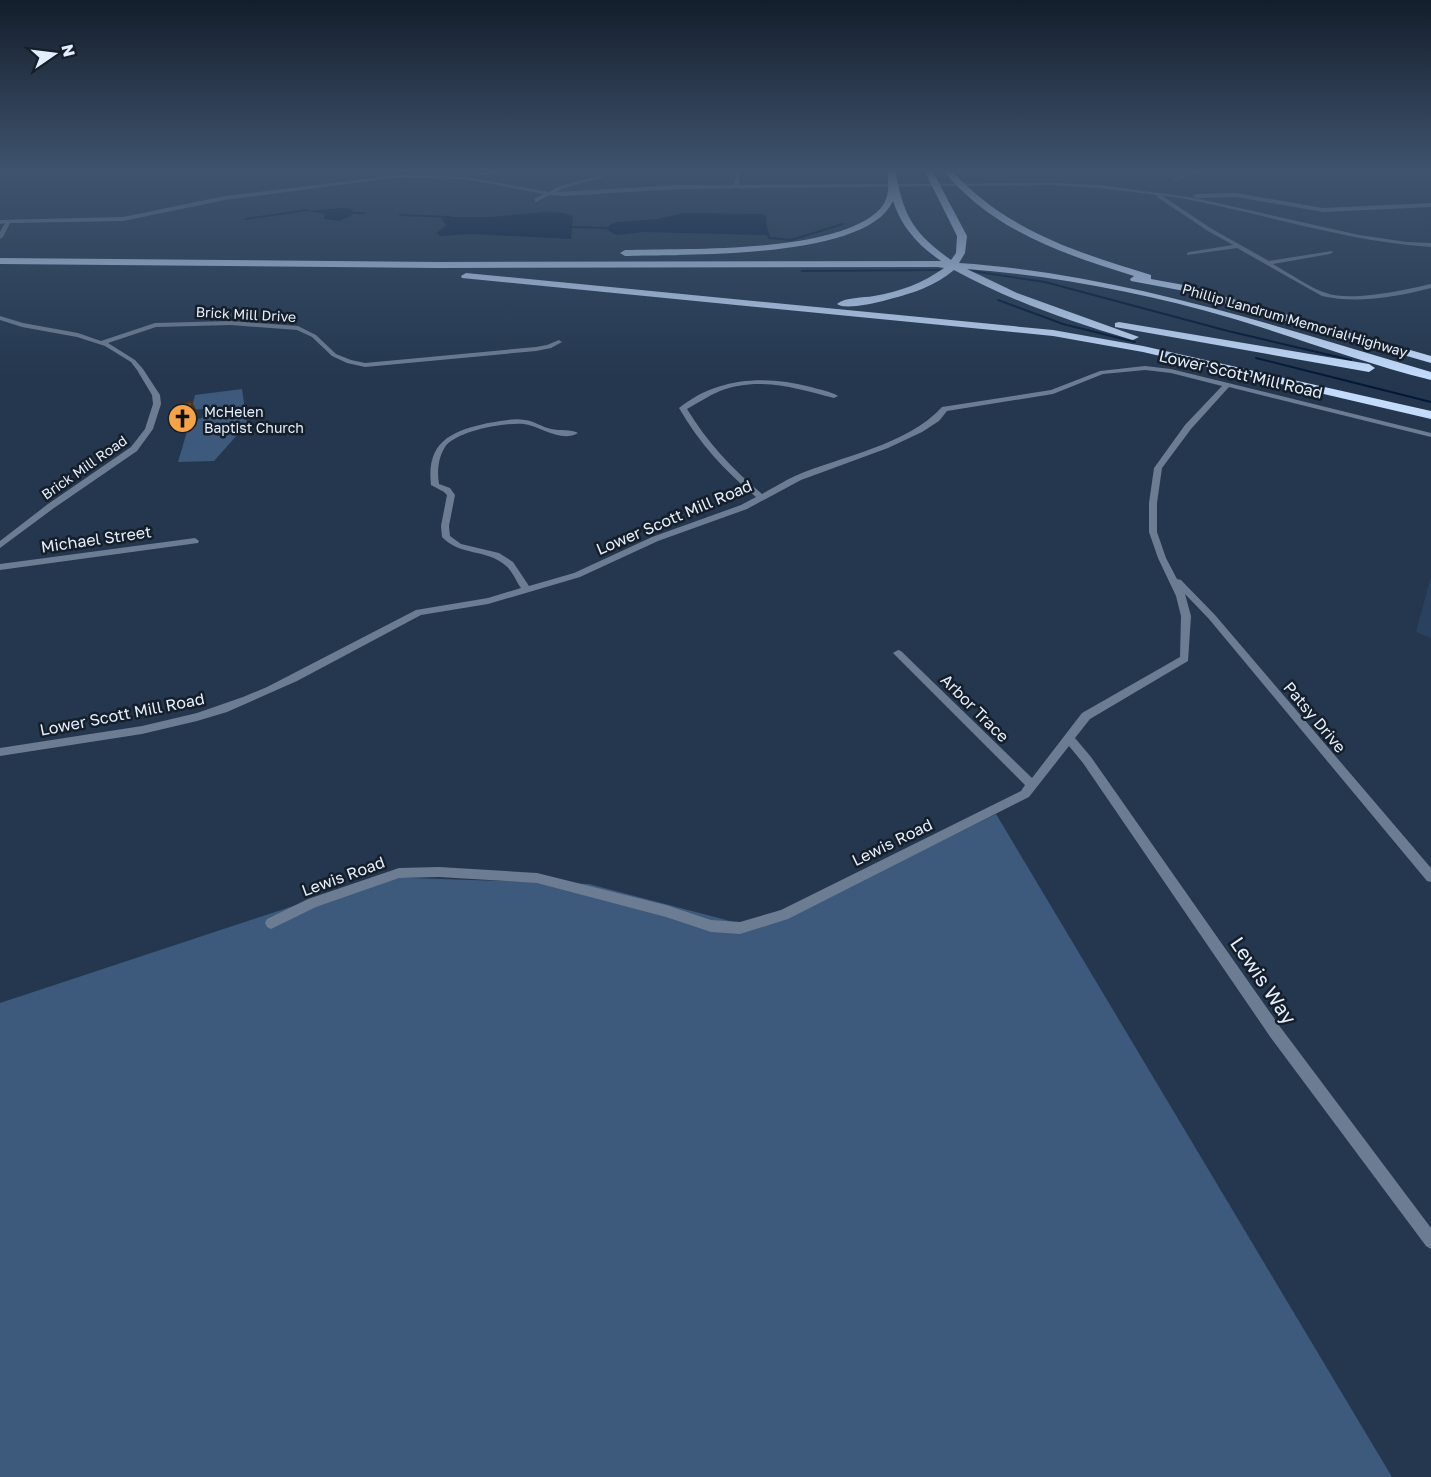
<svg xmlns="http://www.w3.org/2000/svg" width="1431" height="1477" viewBox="0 0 1431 1477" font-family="'Golos Text',sans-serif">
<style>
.built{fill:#2a415f}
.green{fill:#3d597c}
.water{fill:#011836}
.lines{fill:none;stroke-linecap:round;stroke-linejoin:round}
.stream{stroke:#011836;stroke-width:2}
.street{fill:#6c7c92;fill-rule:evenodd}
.highway{fill:#c4dcfc;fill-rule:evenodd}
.shaded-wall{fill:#503311}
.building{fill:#734918;stroke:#503311;stroke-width:1.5}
.labels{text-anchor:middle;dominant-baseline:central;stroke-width:5;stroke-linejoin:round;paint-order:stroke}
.far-street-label{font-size:14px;fill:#e3effe;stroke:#151e29}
.far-poi-label{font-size:14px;fill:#e3effe;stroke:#151e29;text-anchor:start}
.street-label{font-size:16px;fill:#e3effe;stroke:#151e29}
.near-street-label{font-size:20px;fill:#e3effe;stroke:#151e29}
</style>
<rect width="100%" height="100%" fill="#24374f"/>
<!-- built -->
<path class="built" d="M1431,576V638L1416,632Z"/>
<!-- green -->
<path class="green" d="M242,389L247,424L214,461L178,462L188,428L196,426L198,419L202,418L204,409L191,410L195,395Z
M996,814L1392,1477H0V1003L381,877L589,884L753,927L860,881Z"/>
<!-- water -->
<path class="water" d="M343,208L353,209L351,216L339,221L324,219L325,214L307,211Z
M544,212L564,213L573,216L571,239L471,234L440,236L437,233L446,225L441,219L446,217H491Z
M684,213L762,214L766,216L767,235L644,232L616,235L607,230L609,225L617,222L658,219Z"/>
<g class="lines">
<!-- stream -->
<path class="stream" d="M352,213H364
M400,215L450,217
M246,219L308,210
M766,226L769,238L791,240L843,224
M572,227L607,228
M965,270L1045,282L1228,331L1351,360
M802,271L945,270
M998,300L1063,324L1135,342
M1256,358L1431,402"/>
<!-- street -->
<path class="street" d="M471,170H475L477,173C486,173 493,170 501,170L491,175H476Z
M622,170H629L564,188L556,192L679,185H734L737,170H741L739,185L1051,183L1099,185L1195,198L1359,235L1407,242L1431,243V247C1339,241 1252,209 1161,195L1212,229L1269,261L1332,251L1333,252L1330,254L1273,264C1289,273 1310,288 1326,293C1350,302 1406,290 1431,284V288C1396,297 1357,304 1322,296L1237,248L1187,255V253L1189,252L1233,245L1208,231L1157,197L1158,195L1099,188L1051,185L679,189L564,196L550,195L536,202L534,199L544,194L465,179L399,177L225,200L123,221L10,223L3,237L0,239V232L5,223L0,224V220L123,217L225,196L399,175L465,177L549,192L560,186Z
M1223,170L1197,173L1174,181L1172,180L1196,171Z
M1236,193L1323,208L1431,203V207L1323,212L1236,197L1196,198L1193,196L1196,194Z
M0,316L23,323L78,333L101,341L155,323L231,321L298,326L316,335L336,354L351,360L365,363L536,347L547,345L559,340L562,342L551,348L536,351L365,367L347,363L332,356L312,337L297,330L231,325L156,327L108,343L135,360L143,369L160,395L161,404L153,429L137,451L54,508L0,548V541L48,504L131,447L145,429L153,404L152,395L137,370L131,362L105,346L77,337L22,327L0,320Z
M1145,366L1171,369L1431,433V437L1229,387L1191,429L1162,468L1157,503V532L1166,558L1177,579L1181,580L1215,615L1431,868V882L1427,881L1209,619L1185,594L1191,616L1188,661L1090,719L1075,738L1091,757L1281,1028L1431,1228V1249L1426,1246L1271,1038L1083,763L1069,746L1029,797L788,919L740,934L711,932L666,917L537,883L439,877L399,878L316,907L271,929L267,927L265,923L267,919L308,899L399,868L439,867L537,873L666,905L711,920L740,922L781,910L1021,791L1025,785L893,653L898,650L901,651L1032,778L1082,713L1180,657L1181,616L1176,596L1158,558L1149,532V503L1154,468L1185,425L1222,386L1171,373L1145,370L1103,374L1053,394L947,411L939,421L922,432L888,448L801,480L747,509L658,541L580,577L488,604L421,615L297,681L227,712L197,721L142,734L0,756V748L142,726L197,713L243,697L267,687L416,610L488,598L521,588C516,581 512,570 505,565C486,549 460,556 442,537L441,526L447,495L444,492L431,485C426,442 451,431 488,423C500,421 513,418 525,420C534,421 542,427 551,429C560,431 571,429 578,433C561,443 540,426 524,424C505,422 456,431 445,447C438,458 437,472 439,484L450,488L455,495L449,526L450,536L461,544L499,553L513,562L529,586L574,573L652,537L741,505L756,497C725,471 699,443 679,408C717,377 766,375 811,387C820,390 830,391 838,396L834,398C796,388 758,376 720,391C708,396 698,403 687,409C707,442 732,469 762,494C773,488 784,481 795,476C841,456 908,445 942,407L1051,390L1100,371Z
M195,538L199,541L198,543L0,570V564Z"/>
<!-- highway -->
<path class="highway" d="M887,170H895C904,216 912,232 951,260L956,253L957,236L924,170H932L967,236L965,253L959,263C1122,274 1275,326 1431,372V380C1363,363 1298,338 1231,318C1144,293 1057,276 967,269L1017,293L1139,337L1133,340L1129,339C1069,321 1009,300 954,270C944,278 934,284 922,289C907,295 848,313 837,304C845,297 863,298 874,296C899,292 923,283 944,268L938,267L439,268L0,264V258L439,262L941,261C918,245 902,228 893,201C867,260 683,254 625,256L620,253L625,250C686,248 837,254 880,209C890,198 889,183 887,170Z
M943,170H951C1007,231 1074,251 1151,275V279L1184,285L1431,356V363L1179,290L1131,281L1130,279L1134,276C1063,254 991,230 943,170Z
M466,273L1053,330L1143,346L1431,411V419L1143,352L1053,336L462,278L461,276Z
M1119,322L1369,364L1375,368L1369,372L1115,327V323Z"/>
</g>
<!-- shaded-wall -->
<path class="shaded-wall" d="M192,402L197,411L194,426L180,428L175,418Z"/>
<!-- building -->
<path class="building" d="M192,402L189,416L175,418L178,404Z"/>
<!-- sky -->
<linearGradient id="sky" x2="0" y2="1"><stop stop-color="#141e2b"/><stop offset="0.45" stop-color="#3f536e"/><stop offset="1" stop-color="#3f536e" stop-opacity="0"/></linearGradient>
<rect width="1431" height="377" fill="url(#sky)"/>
<!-- icons -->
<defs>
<symbol id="church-disc" viewBox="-11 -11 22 22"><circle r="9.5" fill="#f5a346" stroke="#151e29"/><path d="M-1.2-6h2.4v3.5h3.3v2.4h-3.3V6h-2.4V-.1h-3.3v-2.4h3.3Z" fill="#111"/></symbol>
</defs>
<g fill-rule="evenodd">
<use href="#church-disc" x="166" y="402" width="33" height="33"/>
</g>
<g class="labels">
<!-- far-street labels -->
<g class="far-street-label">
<text transform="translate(246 314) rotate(3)">Brick Mill Drive</text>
<text transform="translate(1295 320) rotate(16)">Phillip Landrum Memorial Highway</text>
<text transform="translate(84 467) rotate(-35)">Brick Mill Road</text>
</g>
<!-- far-poi labels -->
<g class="far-poi-label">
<text x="204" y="411">McHelen<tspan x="204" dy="16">Baptist Church</tspan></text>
</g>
<!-- street labels -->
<g class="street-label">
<text transform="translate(1241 374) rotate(13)">Lower Scott Mill Road</text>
<text transform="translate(674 517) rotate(-23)">Lower Scott Mill Road</text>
<text transform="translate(96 539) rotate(-8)">Michael Street</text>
<text transform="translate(975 708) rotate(45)">Arbor Trace</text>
<text transform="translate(122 714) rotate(-11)">Lower Scott Mill Road</text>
<text transform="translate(1315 717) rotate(50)">Patsy Drive</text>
<text transform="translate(892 842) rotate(-26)">Lewis Road</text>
<text transform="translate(343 876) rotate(-20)">Lewis Road</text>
</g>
<!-- near-street labels -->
<g class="near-street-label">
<text transform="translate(1264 980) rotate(56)">Lewis Way</text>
</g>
</g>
<!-- north arrow -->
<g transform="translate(54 54) rotate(76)" stroke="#151e29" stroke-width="4.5" paint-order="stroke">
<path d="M0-4.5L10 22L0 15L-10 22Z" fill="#e3effe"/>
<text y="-9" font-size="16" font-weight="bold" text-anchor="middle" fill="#e3effe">N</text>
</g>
</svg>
